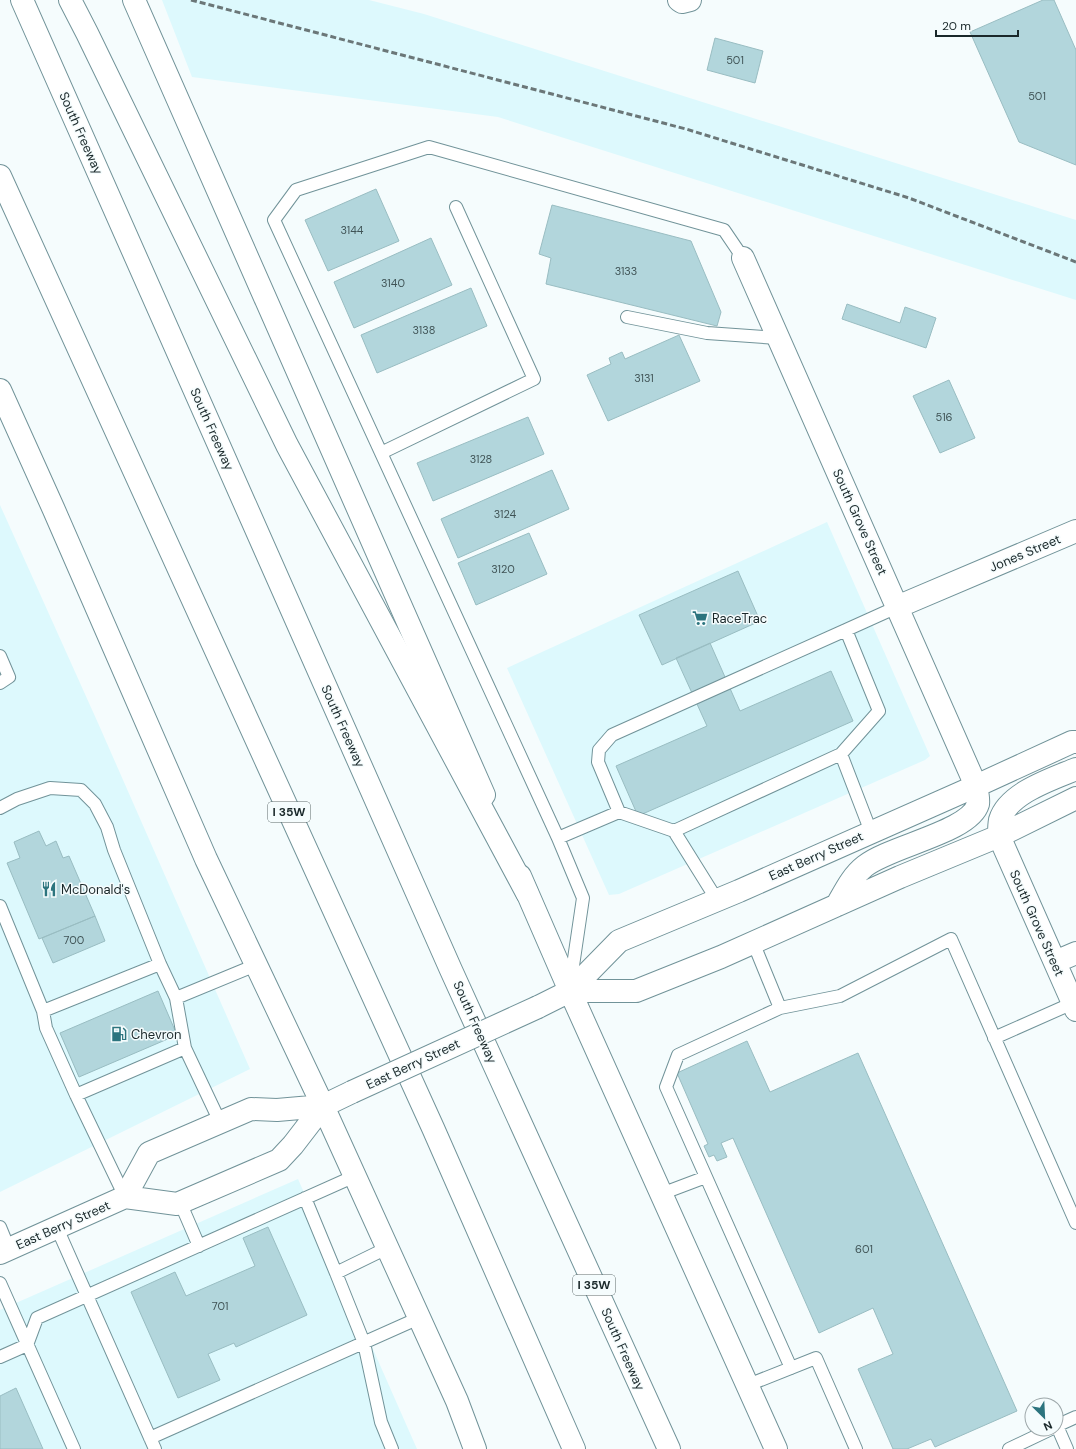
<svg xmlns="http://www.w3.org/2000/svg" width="1076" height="1449" viewBox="0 0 1076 1449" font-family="'DM Sans',sans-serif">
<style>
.built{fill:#ddf9fd}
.building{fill:#b2d6dc;stroke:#99bdc2}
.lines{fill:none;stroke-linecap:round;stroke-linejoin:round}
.service-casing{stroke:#719399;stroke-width:14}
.minor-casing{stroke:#719399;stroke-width:24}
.secondary-casing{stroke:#719399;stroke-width:24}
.motorway-casing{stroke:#719399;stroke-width:24}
.service{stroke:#fff;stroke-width:12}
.minor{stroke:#fff;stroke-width:22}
.secondary{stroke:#fff;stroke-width:22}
.motorway{stroke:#fff;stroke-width:22}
.rail{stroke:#6b7778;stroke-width:3;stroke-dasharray:6 3;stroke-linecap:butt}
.secondary-bridge-casing{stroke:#719399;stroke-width:24;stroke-linecap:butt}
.secondary-bridge{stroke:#fff;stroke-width:22}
.labels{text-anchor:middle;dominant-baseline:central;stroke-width:3;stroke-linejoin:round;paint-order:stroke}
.number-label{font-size:11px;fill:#405456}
.shield{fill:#f5fcfd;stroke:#5c6869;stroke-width:1}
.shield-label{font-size:12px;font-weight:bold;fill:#1a282a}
.street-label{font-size:13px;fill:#1a282a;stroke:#f5fcfd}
.poi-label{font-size:13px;fill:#1a282a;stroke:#f5fcfd;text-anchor:start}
</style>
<rect width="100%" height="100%" fill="#f5fcfd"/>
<!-- built -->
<path class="built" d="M162,0H369L424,14L1076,220V300L498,117L192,77Z
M0,505L98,723L250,1069L0,1192Z
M827,522L930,756L925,760L619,894L609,895L507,668Z
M298,1179L417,1449H0V1310Z"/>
<!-- building -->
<path class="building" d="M1043,0H1054L1076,50V165L1019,142L970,32Z
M715,38L763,51L755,83L707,70Z
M376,189L399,241L328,271L305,220Z
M552,205L691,241L721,312L717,326L546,284L551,258L539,254Z
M431,238L452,285L354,328L334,282Z
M471,288L487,326L377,373L361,335Z
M847,304L900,323L905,307L936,318L926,348L842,319Z
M679,335L700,381L608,421L587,375L611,364L609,358L622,352L625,359Z
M949,380L975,438L940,453L913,396Z
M528,417L544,454L433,501L417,463Z
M552,470L569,509L458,558L441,519Z
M529,533L547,574L476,605L458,563Z
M738,571L760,621L662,665L639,615Z
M710,643L740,711L831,671L853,721L638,816L616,766L707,726L676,658Z
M39,831L46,846L56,841L63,858L69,856L95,916L39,939L7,863L20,858L14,842Z
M95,916L105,941L53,963L42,938Z
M158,991L177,1035L79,1077L60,1033Z
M747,1041L770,1092L858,1053L1017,1411L935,1447L931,1439L907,1449H893L858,1369L893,1354L873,1308L819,1333L733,1138L721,1143L727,1157L717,1161L714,1155L709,1157L704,1146L708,1144L677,1073Z
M268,1227L307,1315L236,1347L234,1343L208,1354L220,1380L178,1398L131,1292L175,1272L186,1296L255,1266L243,1238Z
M16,1388L43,1449H0V1396Z"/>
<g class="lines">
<defs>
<path id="service" d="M627,317L707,333L778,338
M381,453L534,379L456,207
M0,656L9,677L0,683
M841,754L879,711L846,630L897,607
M0,808L17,799L50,788L81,790L95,804L107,827L114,850L160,964L176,998L185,1048L220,1122
M619,812L598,762L599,750L612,735L846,630
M558,838L619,812L674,831
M717,900L674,831L841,754L871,832
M0,906L43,1011L46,1028L76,1095L125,1197
M753,942L780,1008L840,996L951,939L1076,1223
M570,986L583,898L558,838L274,220L296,190L429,147L724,230L743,258
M176,998L256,965
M780,1008L678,1055L666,1087L791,1368
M43,1011L160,964
M994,1038L1073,1003
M76,1095L185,1048
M661,1194L706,1177
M305,1198L336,1273
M180,1202L199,1246
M0,1227L9,1249
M57,1228L155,1449
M387,1248L336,1273L364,1343L381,1422L392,1449
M0,1283L74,1449
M0,1357L27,1345L37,1318L355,1176
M748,1385L816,1358L856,1449
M1056,1426L1076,1417
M1057,1426L1067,1449
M150,1438L419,1318
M1009,1449L1051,1429"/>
<path id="minor" d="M679,0L682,2L690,0
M743,258L976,786
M897,607L1076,531
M999,836L1076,1010
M1055,962L1076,953"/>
<path id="secondary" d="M134,0L484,795
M0,390L54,510L206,859L323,1106L457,1401L475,1449
M999,836C999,831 999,825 1000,820C1008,793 1052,779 1076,769
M520,876L570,991L776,1449
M837,905C845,891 852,876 865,866C890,846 970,832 978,804C979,799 977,791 976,786
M570,991H636L721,957L900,877L999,836L1076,798
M538,1007L570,991L619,941L739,891L976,786L1072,742H1076
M125,1197L149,1153L251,1109L277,1110L323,1106L352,1092
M0,1253L125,1197L177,1204L279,1160L293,1145L323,1106"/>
<path id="motorway" d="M22,0L451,970L669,1449
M70,0L87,33L287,445L527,893
M0,176L433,1128L574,1449"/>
</defs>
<!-- service casing -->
<use href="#service" class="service-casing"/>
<!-- minor casing -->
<use href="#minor" class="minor-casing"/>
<!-- secondary casing -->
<use href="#secondary" class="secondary-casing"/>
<!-- motorway casing -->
<use href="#motorway" class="motorway-casing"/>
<!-- service -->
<use href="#service" class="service"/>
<!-- minor -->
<use href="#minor" class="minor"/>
<!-- secondary -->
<use href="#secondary" class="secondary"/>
<!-- motorway -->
<use href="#motorway" class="motorway"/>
<!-- rail -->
<path class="rail" d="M191,0L686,129L909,198L1076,262"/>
<defs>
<path id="secondary-bridge" d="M352,1092L538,1007"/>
</defs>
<!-- secondary-bridge casing -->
<use href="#secondary-bridge" class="secondary-bridge-casing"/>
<!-- secondary-bridge -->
<use href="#secondary-bridge" class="secondary-bridge"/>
</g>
<!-- icons -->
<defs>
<symbol id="supermarket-bare" viewBox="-9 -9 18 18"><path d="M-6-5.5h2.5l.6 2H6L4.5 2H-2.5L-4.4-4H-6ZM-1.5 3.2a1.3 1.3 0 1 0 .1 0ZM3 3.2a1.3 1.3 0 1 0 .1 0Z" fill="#2c747e" stroke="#f5fcfd" stroke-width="2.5" paint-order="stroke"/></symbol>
<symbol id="restaurant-bare" viewBox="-9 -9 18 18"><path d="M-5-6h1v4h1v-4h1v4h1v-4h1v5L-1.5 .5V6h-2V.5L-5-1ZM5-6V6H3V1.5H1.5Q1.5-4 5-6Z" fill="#2c747e" stroke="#f5fcfd" stroke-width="2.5" paint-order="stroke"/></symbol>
<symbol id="fuel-bare" viewBox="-9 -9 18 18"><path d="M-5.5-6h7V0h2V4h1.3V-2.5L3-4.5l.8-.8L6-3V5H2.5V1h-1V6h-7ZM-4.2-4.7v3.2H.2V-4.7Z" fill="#2c747e" stroke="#f5fcfd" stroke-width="2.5" paint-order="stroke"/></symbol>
</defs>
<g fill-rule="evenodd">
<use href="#supermarket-bare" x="689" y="607" width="22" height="22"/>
<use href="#restaurant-bare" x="38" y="878" width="22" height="22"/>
<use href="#fuel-bare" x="108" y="1023" width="22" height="22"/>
</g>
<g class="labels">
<!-- number labels -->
<g class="number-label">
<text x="735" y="60">501</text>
<text x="1037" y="96">501</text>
<text x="352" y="230">3144</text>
<text x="626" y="271">3133</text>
<text x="393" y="283">3140</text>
<text x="424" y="330">3138</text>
<text x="644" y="378">3131</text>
<text x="944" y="417">516</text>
<text x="481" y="459">3128</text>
<text x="505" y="514">3124</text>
<text x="503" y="569">3120</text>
<text x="74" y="940">700</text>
<text x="864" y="1249">601</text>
<text x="220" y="1306">701</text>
</g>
<!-- shield labels -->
<g class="shield">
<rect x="268" y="802" width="42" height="20" rx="3"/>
<rect x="573" y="1275" width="42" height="20" rx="3"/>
</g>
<g class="shield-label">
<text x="289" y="812">I 35W</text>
<text x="594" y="1285">I 35W</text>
</g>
<!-- street labels -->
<g class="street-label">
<text transform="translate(81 133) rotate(66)">South Freeway</text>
<text transform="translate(212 429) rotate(66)">South Freeway</text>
<text transform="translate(860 522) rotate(66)">South Grove Street</text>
<text transform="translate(1025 553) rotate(-23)">Jones Street</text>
<text transform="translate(343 726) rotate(66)">South Freeway</text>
<text transform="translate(816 856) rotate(-24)">East Berry Street</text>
<text transform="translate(1037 923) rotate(66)">South Grove Street</text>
<text transform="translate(475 1022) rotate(66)">South Freeway</text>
<text transform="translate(413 1064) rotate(-25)">East Berry Street</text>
<text transform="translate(63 1225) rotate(-24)">East Berry Street</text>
<text transform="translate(623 1349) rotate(66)">South Freeway</text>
</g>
<!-- poi labels -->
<g class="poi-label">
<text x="712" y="618">RaceTrac</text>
<text x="61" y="889">McDonald's</text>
<text x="131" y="1034">Chevron</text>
</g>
</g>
<!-- north arrow -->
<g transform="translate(1044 1417) rotate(156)"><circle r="19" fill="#f5fcfd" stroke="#9da7a9"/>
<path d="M0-3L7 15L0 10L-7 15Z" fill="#2c747e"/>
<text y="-6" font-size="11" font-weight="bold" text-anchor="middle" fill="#1a282a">N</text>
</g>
<!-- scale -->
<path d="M936 30v6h82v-6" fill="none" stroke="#1a282a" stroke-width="2"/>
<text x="942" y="30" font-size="12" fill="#1a282a" stroke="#f5fcfd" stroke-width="3" paint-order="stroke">20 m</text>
</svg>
